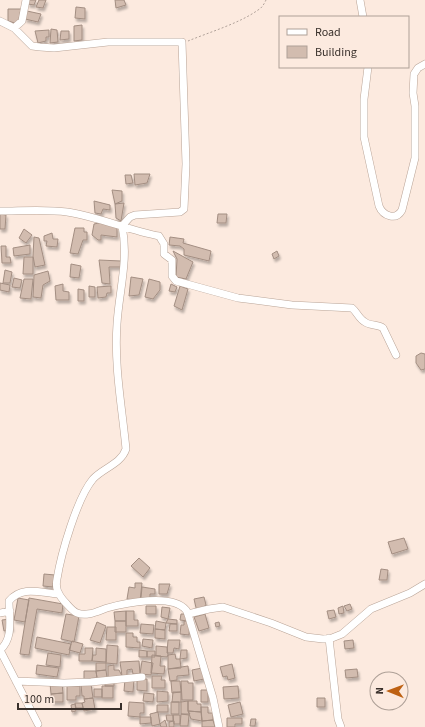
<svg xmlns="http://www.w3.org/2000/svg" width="425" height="727" viewBox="0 0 425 727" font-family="'Source Sans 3',sans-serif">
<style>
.building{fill:#d2bcaf;stroke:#a38e82;filter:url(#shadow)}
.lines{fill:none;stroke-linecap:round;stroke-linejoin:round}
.minor-casing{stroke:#b9a497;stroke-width:8}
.path{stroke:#b1a29a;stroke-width:1;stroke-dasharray:2 2;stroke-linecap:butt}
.minor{stroke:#fff;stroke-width:7}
</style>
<defs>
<filter id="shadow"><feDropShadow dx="1.5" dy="3" stdDeviation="1" flood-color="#0004"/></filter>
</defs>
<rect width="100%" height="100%" fill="#fceadf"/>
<!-- building -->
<path class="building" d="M29,0H36L34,5L28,4Z
M39,0H46L43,8L36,7Z
M115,0H124L126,5L116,8Z
M76,7L85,8V19L75,18Z
M8,9H21L18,24L8,21Z
M27,11L41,14L38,22L25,19Z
M82,25V40L74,41V26Z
M51,29L57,30L58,42L50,43Z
M49,30V37H46V41L38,43L35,31Z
M61,31H69V39L60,40Z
M134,174H150L147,183L135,185Z
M125,175H131L133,183L126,184Z
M112,190L122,191V201L115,204Z
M94,201L110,205V210L103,209L101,214L95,213Z
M124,203L121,221L116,218L115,204Z
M0,214L6,215L5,229H0Z
M218,214H227L226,223H217Z
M103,222L117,228V237L101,235V240H98L92,235L94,224Z
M75,228H84V232H87V240H83L78,254L70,253Z
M24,229L32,235L26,243L19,238Z
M52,233L53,239H58L57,247L46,246L47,241H44V236Z
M34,237L39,238L45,265L35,267L33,256Z
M170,237L184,239L183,243L211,251L209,261L184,255V249L180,246L169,245Z
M30,245V254L14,256L13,248Z
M1,246H6V257H10L11,263H2Z
M173,251L193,262L186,279L176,277L177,259Z
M277,251L279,256L274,259L272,254Z
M24,257H33V274H23Z
M99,260L121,261V267H109L110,284L102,283Z
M71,264L81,266L79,278L70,277Z
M5,270L12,272L10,283H3Z
M48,271L50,281L43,285L41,298L33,297L34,275Z
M131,277L143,279L139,295L129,296Z
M14,278L22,280L20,288L12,287Z
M24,279H33L31,299L20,298Z
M149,279L160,282V290L153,299L145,297Z
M0,283L10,285L9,292L0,290Z
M63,284V291L69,292V300H56L55,286Z
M171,284L177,287L175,292L169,291Z
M89,286L95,287V297H89Z
M111,286V293H107L106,297L98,298L97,287Z
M180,286L188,289L182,310L174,306Z
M78,289L84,290V301H78Z
M421,353L425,354V369L421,370L416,363V356Z
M404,538L408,549L392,554L388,542Z
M139,558L150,568L143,577L131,566Z
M381,569L388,570L387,580H379Z
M44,574L55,575L56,583H53V587L43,586Z
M135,583H142L140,601L127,599L129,587L135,588Z
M159,584H170L167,594H159Z
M142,587L155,589V594H150V598H141Z
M204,597L206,605L197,612L194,599Z
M18,598L29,600L25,622L14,620Z
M29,598L63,604L62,613L37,609L29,655L20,654Z
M350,604L352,609L347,611L344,606Z
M146,606H156V614H146Z
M343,606L344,613L339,614L338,608Z
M162,607L170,608L168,619L161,617Z
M334,610L336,617L329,619L327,611Z
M126,611V621H115L114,612Z
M126,611H134V620H138V626H126Z
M66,614L79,616L74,642L61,639Z
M181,614H188L187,621L180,620Z
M205,614L209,628L199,631L194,617Z
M10,619L12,629L4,631L2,620Z
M168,619L177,620V624L166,623Z
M115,621H126V632H115Z
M156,621L166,623L165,630L155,629Z
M184,621H190L189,635L180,634L181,625H184Z
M97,622L106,626L100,643L90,640Z
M219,622L220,626L216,627L215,623Z
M141,624L154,625L153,634L140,633Z
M170,624H177V631H169Z
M107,627H116V640H106Z
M155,629L165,630V639L155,638Z
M126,633H133V637H137V642H140V648L126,647Z
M37,637L71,644L69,655L35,648Z
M143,639L153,640L152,648L142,646Z
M168,640H180L179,649L174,648L173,653H167Z
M353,640L354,648L345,649L344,641Z
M72,641L83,644L80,653L69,650Z
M107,645L118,646L117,664L106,663Z
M156,646L167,647L168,655L167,657L156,656Z
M85,648H93L92,661H79V654H85Z
M96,648L106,649V662L92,661L93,655H96Z
M139,650L147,651V657H139Z
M181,650H187V658L180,659Z
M147,651H155V657H147Z
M48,653L61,655L60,667L46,665Z
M175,654L176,659H180L181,668L168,669V655Z
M152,655L161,656L160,666H165L164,674L151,673Z
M139,661L140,674H133L132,669L127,670V676H122L120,662Z
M142,661L153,663L151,675L140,674Z
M96,663H106V670L96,671Z
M232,664L235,678L228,680L227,676L223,677L220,667Z
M37,665L59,668L57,677L36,674Z
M114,665V670H119L122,676L108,679V666Z
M188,666L189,675L177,676V680L170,681L168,669Z
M202,668L204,679L194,681L192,670Z
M357,669L358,677L346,678L345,670Z
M106,670L107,678H97L96,671Z
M84,671H96L97,678L84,679Z
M152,676H162L161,680H165V688H152Z
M125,679L134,680L133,692L124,691Z
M137,679H147V691L137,690Z
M105,681H114V686H105Z
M171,681H180L181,692L172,693Z
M181,681H188V683H193V700H182Z
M50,683H62L63,693L51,694Z
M81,684H91L93,698L84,699V696H82Z
M67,686H80V696H76V700H67Z
M102,686H113V698H102Z
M238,686L239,698L224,699L223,687Z
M94,689H102V697H94Z
M201,690H208V702H201Z
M157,691L168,692V701L157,702Z
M173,692H181V702H172Z
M63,693V702H52L51,694Z
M144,693L154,694L153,702L143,701Z
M93,698L95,709L84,711L82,703L85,702L84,699Z
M317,698H325V707H317Z
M188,701V711L190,714H181V702Z
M188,701H197V704H201V712L188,711Z
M129,702L144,703V713H140V717L128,716Z
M171,702H179V714H171Z
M240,702L243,714L231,717L228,705Z
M75,703H82L83,708H76Z
M75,704L76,711L72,712L71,705Z
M157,705H168V712H157Z
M201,707H208V713H213V720L202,721Z
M188,711L201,712L202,721L191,719Z
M158,712L160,724L152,726L150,714Z
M181,714L189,715L188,726H180Z
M166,715H173V721H167Z
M173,715H180V724H174Z
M140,717H151V723L140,724Z
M227,718H242V724H235V727H227Z
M251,719H256L255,726H250Z
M165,720L167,727H161L160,724Z
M213,720L215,727H202V721Z
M174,721V727H169V722Z"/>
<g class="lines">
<defs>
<path id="minor" d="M360,0L363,17
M0,21L14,28L32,46L40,47L54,48L108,42H182L186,164L184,209L180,212L135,215L130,217L122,226C129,259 119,291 117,324C114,366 122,407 126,449C121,464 103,468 93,479C77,498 61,554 57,579C55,588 58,594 64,601C68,605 72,611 77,613C87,617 98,611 107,608C125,603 172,593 186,610C188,613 189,618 190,621L213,698L219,727
M14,28L22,21L26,0
M368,67L364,99V137L379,206C383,216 396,221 402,210L415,158V106L413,93L414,74L418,68L425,64
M0,211C20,211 48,209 67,212C99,217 128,230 159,236L164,244V254L172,260V276L176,281L238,298L292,305L352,308C357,312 359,319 365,322C370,326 378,324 383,328L396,355
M0,613L10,611
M188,614L209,609L223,607L271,623L306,637L323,639L332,638L342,634L371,609L410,593L425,584
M329,638L338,719L341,727
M0,650C14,638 9,618 9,601C22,585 41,593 58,594
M0,650L38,724
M16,681L64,683L91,682L142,677"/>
</defs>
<!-- minor casing -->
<use href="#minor" class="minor-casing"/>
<!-- path -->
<path class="path" d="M188,41C210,32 240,23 258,10C262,8 264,4 266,0"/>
<!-- minor -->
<use href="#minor" class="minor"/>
</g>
<!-- legend -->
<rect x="279" y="16" width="130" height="52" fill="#fceadf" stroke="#aea097"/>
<rect x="287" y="29" width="20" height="6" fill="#ffffff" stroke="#aea097"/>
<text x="315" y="36" font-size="12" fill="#39302b">Road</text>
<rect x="287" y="46" width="20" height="12" fill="#d2bcaf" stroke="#aea097"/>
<text x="315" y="56" font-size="12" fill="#39302b">Building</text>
<!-- north arrow -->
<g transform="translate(389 691) rotate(271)"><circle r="19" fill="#fceadf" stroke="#aea097"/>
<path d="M0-3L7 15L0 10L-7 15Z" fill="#be6112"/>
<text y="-6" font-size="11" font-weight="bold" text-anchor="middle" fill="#39302b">N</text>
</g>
<!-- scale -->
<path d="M18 703v6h103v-6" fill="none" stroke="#39302b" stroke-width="2"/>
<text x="24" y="703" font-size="12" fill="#39302b" stroke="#fceadf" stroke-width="3" paint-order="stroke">100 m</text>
</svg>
